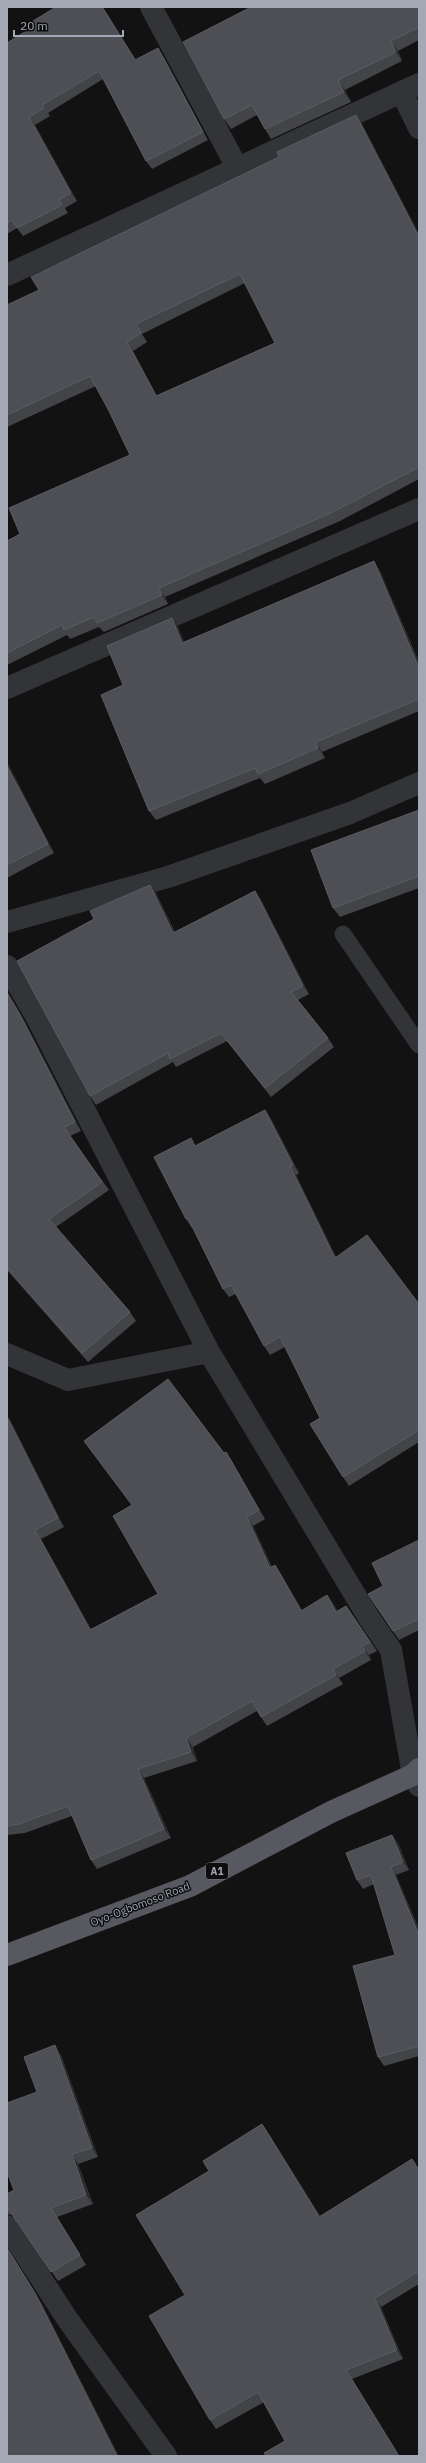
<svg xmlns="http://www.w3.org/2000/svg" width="426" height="2463" viewBox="0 0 426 2463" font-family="'IBM Plex Sans',sans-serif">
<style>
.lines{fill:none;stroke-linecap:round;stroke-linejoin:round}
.service{stroke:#333438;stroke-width:17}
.minor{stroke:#333438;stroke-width:22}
.trunk{stroke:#575860;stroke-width:22}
.wall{fill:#434448;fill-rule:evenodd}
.shaded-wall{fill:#2b2c2e}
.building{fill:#4e4f54;stroke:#5b5d63;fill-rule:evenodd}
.labels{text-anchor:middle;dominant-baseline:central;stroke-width:3;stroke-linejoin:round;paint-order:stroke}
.shield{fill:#0d0d0e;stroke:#767a82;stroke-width:1}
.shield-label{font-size:10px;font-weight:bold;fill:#a3a8b4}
.street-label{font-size:11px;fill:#a3a8b4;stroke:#0d0d0e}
</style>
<rect width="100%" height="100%" fill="#121213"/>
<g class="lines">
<!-- service -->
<path class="service" d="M343,934L419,1045"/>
<!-- minor -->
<path class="minor" d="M151,7L238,169
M402,93L419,128
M7,275L419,84
M7,688L419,509
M7,922L168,877L350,813L419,783
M7,966L36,1016L209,1352L369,1618L391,1650L413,1775L419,1786
M7,1354L68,1380L209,1352
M7,2226L68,2320L166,2456"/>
<!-- trunk -->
<path class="trunk" d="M7,1955L190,1886L331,1812L413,1775L419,1769"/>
</g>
<!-- wall -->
<path class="wall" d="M56,7H103L136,60L163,56L208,140L152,169L146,161L103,79L48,113L50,116L35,125L77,201L65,208L68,213L23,236L17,228L7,234V43L36,25Z
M419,7V40L398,51L402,61L345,90L351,102L271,139L265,129L257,115L231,129L224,119Z
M356,115L362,124L419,234V479L340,521L165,597L168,604L104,632L99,627L70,639L67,635L7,665V541L20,534L130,455L109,411L96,386L7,427V305L39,290ZM245,283L275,343L157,396L133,351L147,342L142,334Z
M380,571L419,662V711L322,752L325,758L265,784L260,778L156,820L149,811L123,685L178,627L184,642Z
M7,762L54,853L7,878Z
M419,810V888L340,917L333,908Z
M150,885L156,893L175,932L255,891L261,900L309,994L298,1000L328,1038L334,1047L271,1097L227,1041L176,1067L173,1062L96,1105L90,1096L94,919Z
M7,991L25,1022L81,1131L70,1136L109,1190L56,1227L130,1312L136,1321L88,1362L7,1270Z
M265,1110L271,1119L299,1173L296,1175L336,1257L419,1304V1442L349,1486L343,1477L320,1418L285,1347L270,1355L264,1346L236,1294L229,1297L223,1289L192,1227V1228L186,1219L196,1145Z
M7,1415L10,1420L64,1527L41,1539L91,1629L158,1594L224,1453L226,1452L232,1461L265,1519L253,1526L272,1567L275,1565L281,1574L302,1610L334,1604L337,1611L346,1606L377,1651L369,1655L371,1660L339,1678L343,1684L267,1726L257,1711L193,1747L197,1761L144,1778L171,1838L97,1869L91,1860L72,1816L25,1833L7,1835Z
M419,1540V1630L399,1640L368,1594L383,1586Z
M398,1843L409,1870L396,1875L419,1929V2056L384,2066L378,2057L395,1955L374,1884L363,1889L357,1880Z
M61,2055L98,2157L78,2164L93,2204L57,2217L86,2265L58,2281L13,2215L7,2214V2194L14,2190L37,2092Z
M269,2134L320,2216L419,2169V2284L381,2307L403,2359L352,2379L399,2456H266L285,2441L264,2402L216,2429L210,2420L185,2295L209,2171Z"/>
<!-- shaded-wall -->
<path class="shaded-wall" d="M102,7H103L141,68L135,60Z
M391,41L398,51L402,61L396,52Z
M158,48L163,56L208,140L203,132Z
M338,80L345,90L351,102L344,92Z
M356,115L362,124L419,234V237Z
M29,117L35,125L77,201L71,193Z
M127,342L133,351L162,405L156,396Z
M374,561L380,571L419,662V668Z
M159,588L165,597L168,604L162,595Z
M172,618L178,627L189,652L182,643Z
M316,742L322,752L325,758L318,748Z
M7,762L54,853L48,844L7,766Z
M150,885L156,893L179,941L173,933Z
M255,891L261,900L309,994L303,986Z
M7,991L25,1022L81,1131L75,1122L7,993Z
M265,1110L271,1119L299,1173L293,1165Z
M290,1166L296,1175L341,1267L335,1258Z
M7,1415L10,1420L64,1527L58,1518L7,1417Z
M226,1452L232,1461L265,1519L259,1510Z
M247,1517L253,1526L276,1577L270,1568Z
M35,1530L41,1539L96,1638L90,1630Z
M275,1565L281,1574L307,1620L301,1611Z
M327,1595L334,1604L343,1621L336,1612Z
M362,1646L369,1655L371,1660L365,1651Z
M333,1669L343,1684L336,1675Z
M186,1738L193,1747L197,1761L191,1752Z
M138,1769L144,1778L171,1838L164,1829Z
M392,1835L398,1843L409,1870L403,1862Z
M391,1867L396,1875L419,1929V1934Z
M55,2045L61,2055L98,2157L92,2148Z
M262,2124L269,2134L325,2226L319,2217Z
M72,2154L78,2164L93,2204L86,2195Z
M7,2247L41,2302L119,2456H117L7,2248Z
M375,2298L381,2307L403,2359L397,2350Z
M346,2370L352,2379L399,2456Z"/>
<!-- building -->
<path class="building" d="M56,7H102L135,60L158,48L203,132L146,161L99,71L42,105L44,108L29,117L71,193L59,200L62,205L17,228L12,220L7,223V43L36,25L33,21Z
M251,7H273V8L274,7H419V27L391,41L396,52L338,80L344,92L265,129L252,105L224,119L183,42Z
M356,115L419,237V467L333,512L159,588L162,595L97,623L94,617L64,630L62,625L7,653V541L20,534L9,508L130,455L109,411L90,376L7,415V305L39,290L31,277L279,157L277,152ZM240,274L275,343L156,396L127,342L141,333L136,324Z
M374,561L419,668V699L316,742L318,748L258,774L255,768L149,811L101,695L123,685L107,646L172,618L182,643Z
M7,766L48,844L7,865Z
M419,810V876L333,908L311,850Z
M150,885L173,933L255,891L303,986L291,992L328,1038L265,1088L221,1033L170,1059L168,1053L90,1096L17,961L94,919L90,911Z
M7,993L19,1013L75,1122L64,1127L102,1182L49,1219L130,1312L82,1353L7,1268Z
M265,1110L293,1165L290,1166L335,1258L367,1235L419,1304V1430L343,1477L310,1424L320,1418L280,1337L264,1346L231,1285L223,1289L188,1218L186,1219L154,1157L191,1138L195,1146Z
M168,1379L224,1453L226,1452L259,1510L247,1517L270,1568L275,1565L301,1611L327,1595L336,1612L346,1606L370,1642L362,1646L365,1651L333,1669L336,1675L261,1717L252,1701L186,1738L191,1752L138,1769L164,1829L91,1860L68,1806L19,1824L7,1826V1417L58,1518L35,1530L90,1630L158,1594L113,1516L132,1505L84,1441Z
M419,1540V1619L393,1631L368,1594L383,1586L372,1563Z
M392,1835L403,1862L391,1867L418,1933H419V2046L378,2057L353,1966L395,1955L371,1875L357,1880L346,1853Z
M55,2045L92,2148L72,2154L86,2195L51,2208L80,2255L51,2272L7,2207V2194L14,2190L7,2172V2103L37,2092L24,2057Z
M262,2124L319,2217L412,2159L419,2170V2271L375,2298L397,2350L346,2370L399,2456H266L264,2453L285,2441L258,2392L210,2420L149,2316L185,2295L136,2215L209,2171L203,2161Z
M7,2248L35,2293L117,2456H7Z"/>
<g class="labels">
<!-- shield labels -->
<rect class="shield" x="206" y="1863" width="22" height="16" rx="3"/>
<g class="shield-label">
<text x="217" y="1871">A1</text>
</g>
<!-- street labels -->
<g class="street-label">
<text transform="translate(140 1904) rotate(-21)">Oyo-Ogbomoso Road</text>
</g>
</g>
<!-- border -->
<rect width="426" height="2463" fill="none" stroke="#a3a8b4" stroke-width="16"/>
<!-- scale -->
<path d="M14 30v6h109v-6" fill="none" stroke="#a3a8b4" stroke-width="2"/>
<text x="20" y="30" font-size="12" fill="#a3a8b4" stroke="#0d0d0e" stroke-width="3" paint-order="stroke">20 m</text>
</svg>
